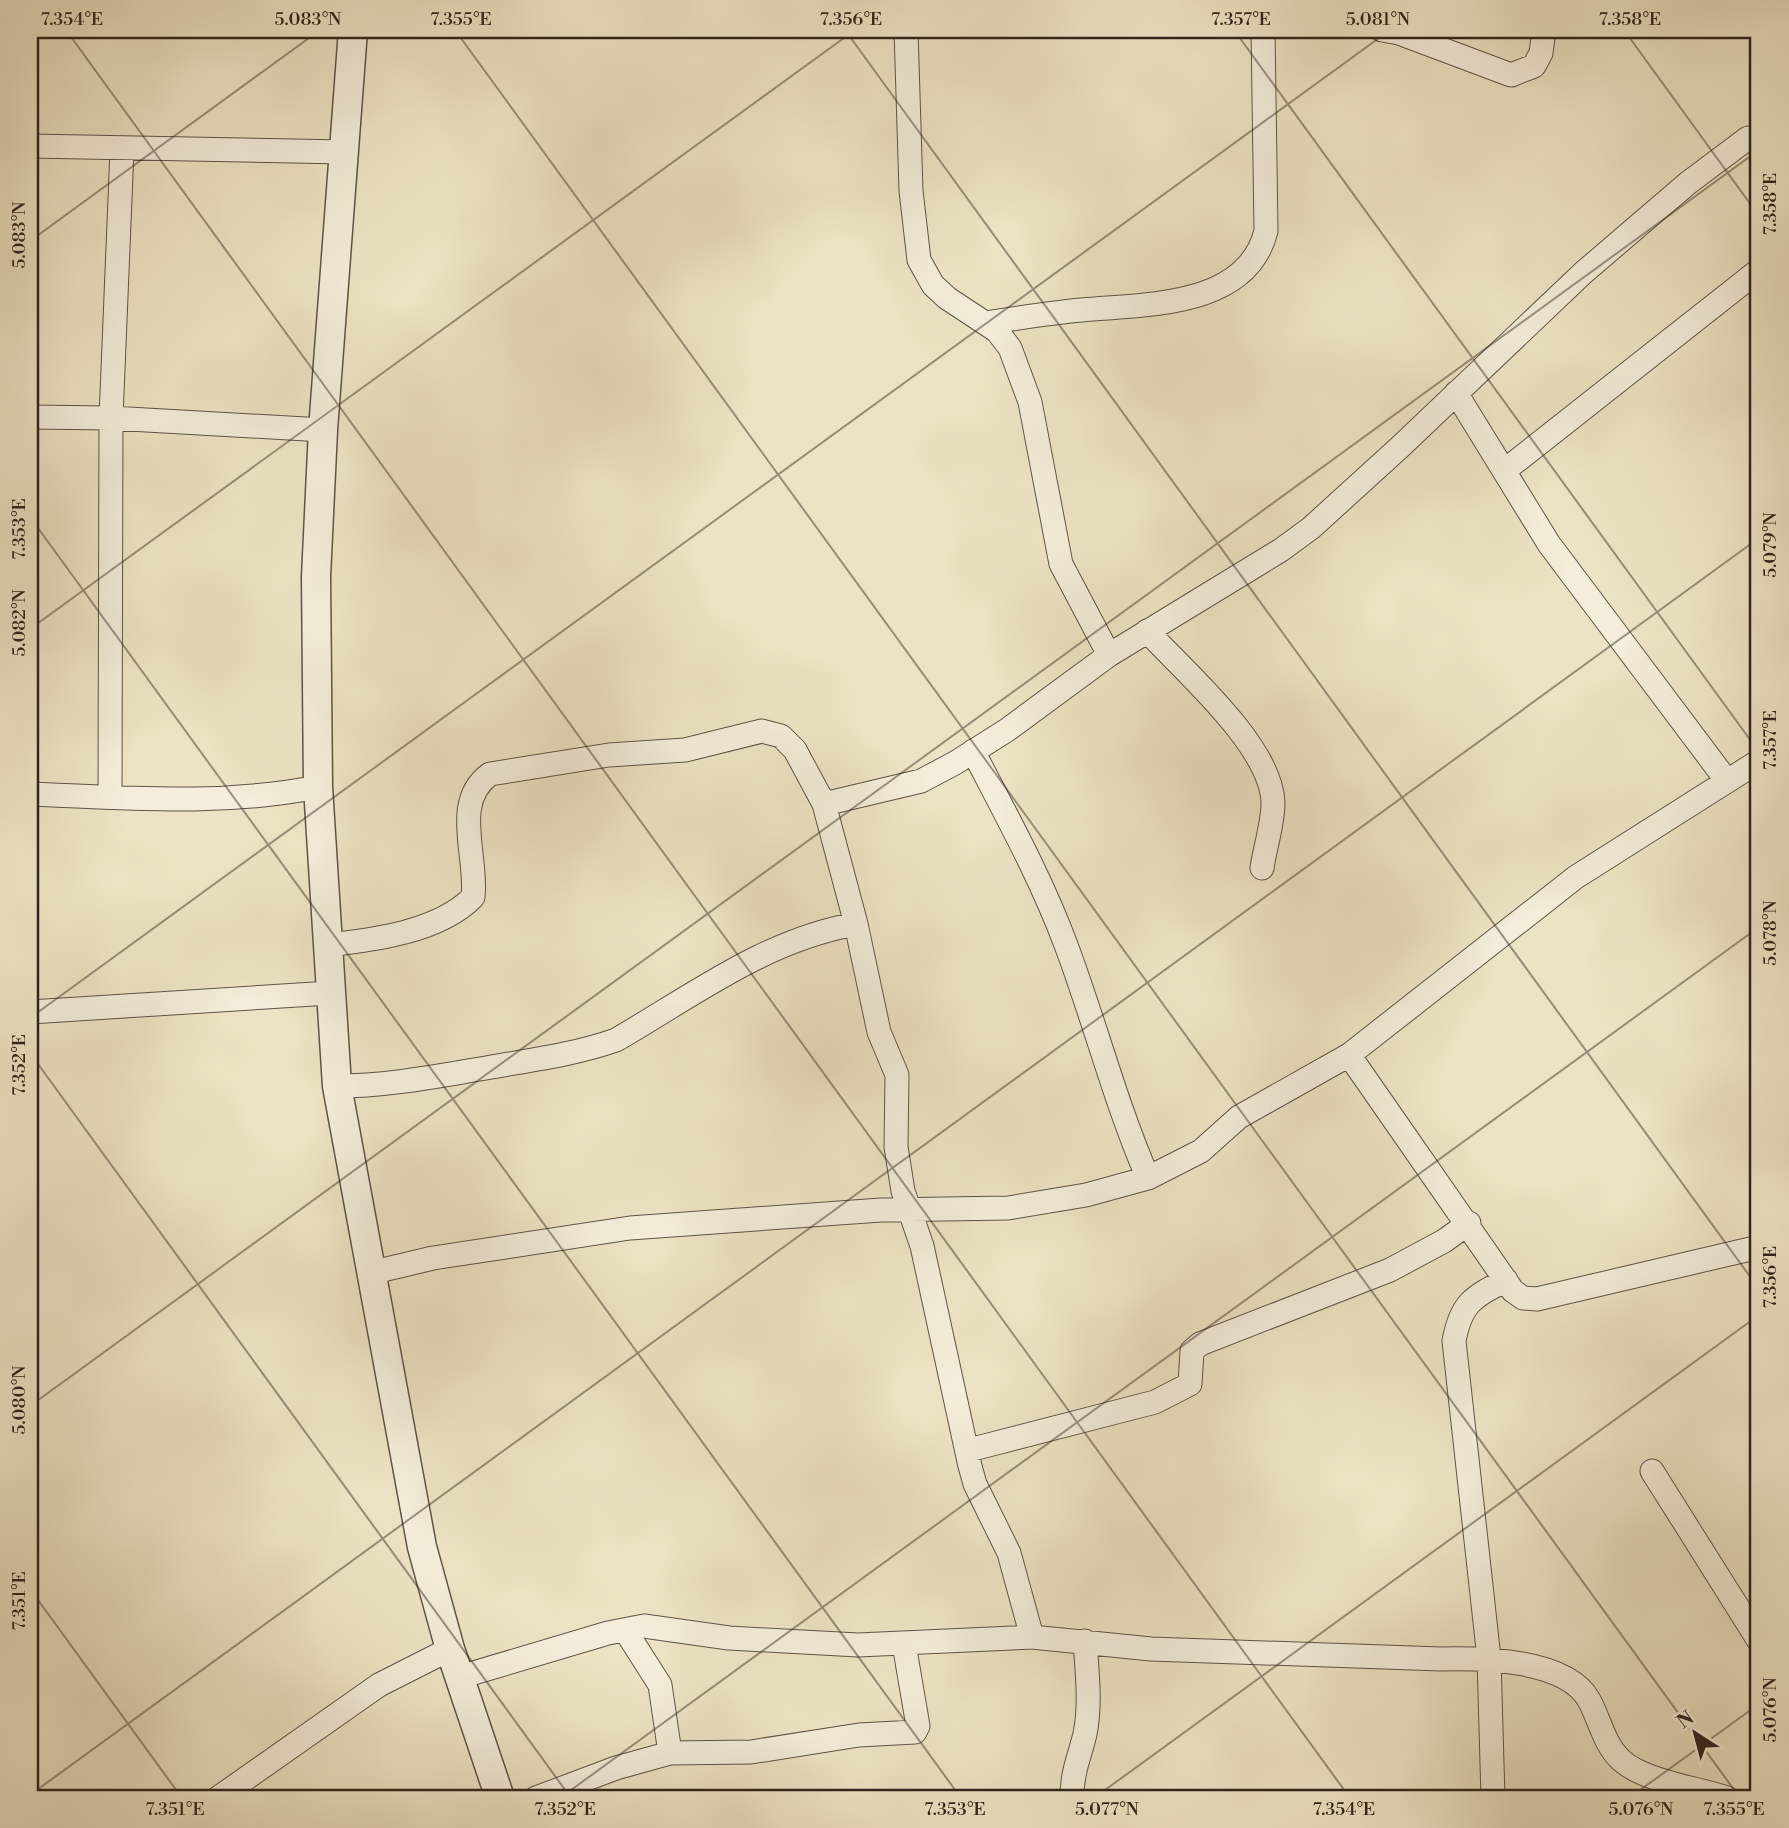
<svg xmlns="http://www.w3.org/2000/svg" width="1789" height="1828" viewBox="0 0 1789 1828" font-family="'Libre Bodoni',serif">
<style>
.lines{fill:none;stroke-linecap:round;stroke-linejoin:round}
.minor-casing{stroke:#5e5447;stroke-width:25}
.tertiary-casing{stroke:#5e5447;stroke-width:31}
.minor{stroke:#f3edd9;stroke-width:23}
.tertiary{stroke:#f3edd9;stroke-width:28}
.ticks{fill:none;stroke:#2f241d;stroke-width:2;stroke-opacity:0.45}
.neatline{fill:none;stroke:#2f241d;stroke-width:2.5}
.ticks-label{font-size:18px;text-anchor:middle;fill:#2f241d}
</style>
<rect width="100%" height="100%" fill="#ece3c4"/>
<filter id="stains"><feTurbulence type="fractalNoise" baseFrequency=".00286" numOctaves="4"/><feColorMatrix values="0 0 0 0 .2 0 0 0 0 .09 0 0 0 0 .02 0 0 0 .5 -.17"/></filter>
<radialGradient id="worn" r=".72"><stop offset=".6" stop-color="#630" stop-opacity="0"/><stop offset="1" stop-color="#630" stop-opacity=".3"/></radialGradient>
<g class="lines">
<defs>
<path id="minor" d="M906,30L911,191L919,260L933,285L947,298L997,331L1010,348L1030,402L1061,564L1109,655
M1382,30L1399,33L1511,75L1534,66L1541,53L1544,30
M30,146L344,152
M985,323C1017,318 1049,313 1082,310C1145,304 1247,308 1266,231L1263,30
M1456,393L1549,544L1727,781
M30,417L111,418L323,430
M1504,471L1759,270
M1147,631C1185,672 1272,747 1273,803C1273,824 1265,847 1262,868
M973,751C1006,815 1041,878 1066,945C1095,1022 1115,1102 1148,1178
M30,794C129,798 219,806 318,787
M110,797L111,418L122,150
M824,804L921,781L955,763L1007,730L1109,655L1281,550L1311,528L1400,447L1583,273L1688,183L1748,138
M327,945C373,940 439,932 473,897C478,856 451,802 490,774L609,755L685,750L762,731L781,736L795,750L824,804L856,924L879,1032L897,1075L896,1147L903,1191L922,1246L970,1466L975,1484L1009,1553L1032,1637
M30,1012L330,993
M1349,1055L1513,1291L1523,1298L1537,1299L1759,1247
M337,1086C387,1086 437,1076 486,1068C530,1060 573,1055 616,1040C694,995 765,940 856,924
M370,1273L433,1258L630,1228L881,1210L1008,1208L1086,1195L1148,1178L1201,1151L1239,1117L1349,1055L1576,877L1759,761
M969,1450L1155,1402L1190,1384L1192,1351L1200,1344L1390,1270L1444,1241L1469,1223
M1652,1471L1759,1641
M625,1630L660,1685L670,1753
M460,1677L608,1633L644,1626L729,1638L858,1645L1032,1637L1151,1649L1441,1659C1482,1658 1566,1659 1589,1700C1600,1720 1604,1745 1622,1761C1645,1781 1697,1788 1727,1798
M218,1798L379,1685L450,1649
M536,1798L616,1768L670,1753L751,1752L859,1735L915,1732L918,1726L904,1644
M1072,1798C1072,1771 1079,1759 1085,1734C1091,1705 1087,1671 1085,1641
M1493,1798L1489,1658L1454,1341C1461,1303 1473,1297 1506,1280"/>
<path id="tertiary" d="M353,30L323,430L316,577L318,787L337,1086L422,1547L450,1649L500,1798"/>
</defs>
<!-- minor casing -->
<use href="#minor" class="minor-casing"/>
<!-- tertiary casing -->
<use href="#tertiary" class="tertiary-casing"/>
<!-- minor -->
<use href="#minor" class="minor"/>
<!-- tertiary -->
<use href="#tertiary" class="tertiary"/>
</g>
<!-- ticks -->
<path class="ticks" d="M66,30L1350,1798M455,30L1740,1798M845,30L1759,1289M1234,30L1759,752M1624,30L1759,216M30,241L320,30M30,517L961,1798M30,629L855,30M30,1018L1390,30M30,1053L571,1798M30,1406L1759,150M30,1589L182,1798M30,1795L1759,538M560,1798L1759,927M1094,1798L1759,1315M1629,1798L1759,1704"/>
<!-- margin -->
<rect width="1789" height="1828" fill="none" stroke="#ece3c4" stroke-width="77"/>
<!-- north arrow -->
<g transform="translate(1695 1733) rotate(324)" stroke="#f3edd9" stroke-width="5" paint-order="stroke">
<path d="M0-5L12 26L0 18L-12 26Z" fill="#2f241d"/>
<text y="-10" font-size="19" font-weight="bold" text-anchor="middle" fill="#2f241d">N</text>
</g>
<rect x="38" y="38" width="1712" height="1752" class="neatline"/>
<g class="ticks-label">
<text x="72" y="25">7.354°E</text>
<text x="308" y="25">5.083°N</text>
<text x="461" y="25">7.355°E</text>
<text x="851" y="25">7.356°E</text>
<text x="1241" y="25">7.357°E</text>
<text x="1378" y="25">5.081°N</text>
<text x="1630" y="25">7.358°E</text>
<text transform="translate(1770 204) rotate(-90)" y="6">7.358°E</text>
<text transform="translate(19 235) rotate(-90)" y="6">5.083°N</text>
<text transform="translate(19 529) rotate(-90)" y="6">7.353°E</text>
<text transform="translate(1770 545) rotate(-90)" y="6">5.079°N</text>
<text transform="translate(19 623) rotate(-90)" y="6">5.082°N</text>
<text transform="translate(1770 740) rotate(-90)" y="6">7.357°E</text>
<text transform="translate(1770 933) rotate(-90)" y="6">5.078°N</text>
<text transform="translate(19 1065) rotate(-90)" y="6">7.352°E</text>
<text transform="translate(1770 1277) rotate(-90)" y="6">7.356°E</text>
<text transform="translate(19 1400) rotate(-90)" y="6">5.080°N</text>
<text transform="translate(19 1601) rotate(-90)" y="6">7.351°E</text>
<text transform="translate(1770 1710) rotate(-90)" y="6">5.076°N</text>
<text x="175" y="1815">7.351°E</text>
<text x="565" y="1815">7.352°E</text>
<text x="955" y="1815">7.353°E</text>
<text x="1107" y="1815">5.077°N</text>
<text x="1344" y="1815">7.354°E</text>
<text x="1641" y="1815">5.076°N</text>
<text x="1734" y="1815">7.355°E</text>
</g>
<rect width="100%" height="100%" filter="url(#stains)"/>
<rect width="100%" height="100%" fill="url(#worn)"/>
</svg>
